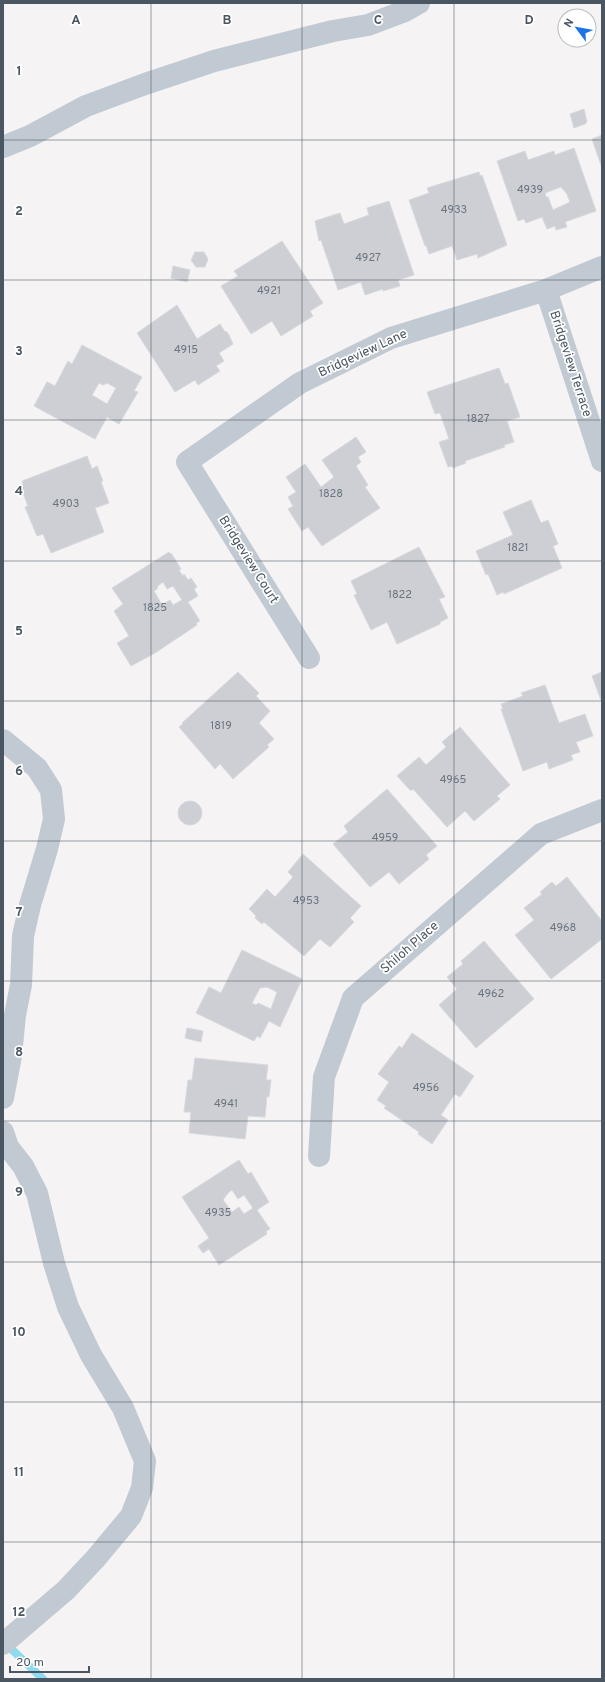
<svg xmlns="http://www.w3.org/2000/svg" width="605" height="1682" viewBox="0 0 605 1682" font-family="Overpass,sans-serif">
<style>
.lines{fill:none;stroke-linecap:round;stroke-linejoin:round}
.stream{stroke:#90daee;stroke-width:8}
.building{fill:#cdcfd5;stroke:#d7d9de;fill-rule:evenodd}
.minor{stroke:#c1cad2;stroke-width:22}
.grid{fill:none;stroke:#4a5661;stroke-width:1;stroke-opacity:0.55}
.labels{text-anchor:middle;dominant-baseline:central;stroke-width:3.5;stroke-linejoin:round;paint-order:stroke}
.number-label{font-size:11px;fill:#6b747e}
.street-label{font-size:13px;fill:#4a5661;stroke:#fff}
.grid-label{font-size:13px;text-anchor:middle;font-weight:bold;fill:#4a5661;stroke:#fff;stroke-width:3.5;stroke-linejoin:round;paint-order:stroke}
</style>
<rect width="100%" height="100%" fill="#f5f3f3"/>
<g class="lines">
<!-- stream -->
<path class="stream" d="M6,1644L43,1679"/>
</g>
<!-- building -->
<path class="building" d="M584,109L587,122L585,124L574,128L570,114Z
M602,135V168L592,139Z
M574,148L596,211L565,222L567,227L556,230L555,226L547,229L542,217L526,223L524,219L518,221L497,161L525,151L528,160L554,151L555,155ZM561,187L567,194L570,202L553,210L548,197H546L545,193Z
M479,172L480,176L482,175L507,245L478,258L477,254L457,260L452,246L429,254L426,245L425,246L409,200L429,193L427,188Z
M389,201L414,275L398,280L400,286L383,291V289L365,295L361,282L338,290L321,240L319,241L315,221L340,213L344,224L369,215L367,208Z
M282,241L323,303L310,311L313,316L281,336L272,321L251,334L221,286L238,276L234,271Z
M195,252H204L208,259L205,267H196L191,260Z
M173,266L190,270L187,282L171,278Z
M177,305L197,339L220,324L225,332L226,331L229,335L233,344L219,353L224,361L216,366L220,371L198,385L195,380L175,392L137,333Z
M82,345L142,377L134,391L138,392L119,424L107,417L95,439L34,406L47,382L55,386L68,361L72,364ZM99,383L103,385L107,383L116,388L107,404L92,395Z
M499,368L505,384L508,383L520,417L507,421L514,442L504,445L505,447L465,461L466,463L453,468L452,466L448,467L439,442L449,439L440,413L435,414L427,392Z
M356,437L366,452L358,457L361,462L356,466L368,485L365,487L380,508L322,546L308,527L302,531L288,509L293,506L288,497L296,492L286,477L305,464L321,487L334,477L322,460Z
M87,456L92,469L97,466L103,481L101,482L109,503L95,508L104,532L51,553L43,534L37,536L25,507L28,506L20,485L23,484L22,481Z
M531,500L541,523L548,520L558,544L553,546L562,568L504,594L503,592L497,595L488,574L486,575L476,551L513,535L503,512Z
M419,547L445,597L439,599L448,618L440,622V624L397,644L387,622L371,630L354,595L357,594L351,581Z
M169,552L170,554L171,553L181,569L179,570L183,576L184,574L188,580L191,578L197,587L194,589L198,596L188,602L200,621L196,623L197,625L155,653L131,666L117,643L129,636L114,611L123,604L112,588ZM163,582L167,589L173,586L182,600L173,605L170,600L162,605L154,591L157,589L158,586Z
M238,672L259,693L256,696L270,711L259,723L274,739L267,745L269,747L233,779L220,764L215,769L179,727L183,724L182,723Z
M602,672V703L592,676Z
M545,685L559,723L585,714L593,736L576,742L580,752L571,755L573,760L549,769L547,762L523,771L501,709H503L501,704L523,696L521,693Z
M460,727L510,785L497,796L500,799L474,821L465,811L447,827L413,789L411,791L397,776L419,757L426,765L446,747L442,742Z
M387,789L437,846L426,855L429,859L399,884L389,872L370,887L333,844L348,832L344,826Z
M178 813a12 12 0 1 1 24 0a12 12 0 1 1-24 0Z
M303,854L361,906L350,918L354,922L330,947L320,939L304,956L264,922L262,924L255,918L256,916L249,909L267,889L275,897L293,877L288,872Z
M567,877L602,921V939L551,979L515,935L534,920L524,908L542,894L540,892L552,882L556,886Z
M484,941L534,999L476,1048L439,1005L457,989L447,977L463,964L461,961Z
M242,950L302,979L280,1027L269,1021L260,1038L257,1036L254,1041L196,1013L209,987L221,993ZM267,987L277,992L271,1009L258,1003L256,1005L252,1003L260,988Z
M187,1028L203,1031L201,1042L185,1038Z
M412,1033L474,1076L460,1097L455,1094L441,1115L448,1120L432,1144L418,1134L419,1132L384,1108L386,1106L377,1100L389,1082L378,1074L399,1046L402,1048Z
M195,1058L268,1065L266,1080H271L269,1097L267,1096L265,1117L248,1116L245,1139L189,1133L191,1112H184L188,1080H192Z
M239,1160L248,1174L251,1172L269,1202L257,1210L270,1229L266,1231L267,1234L219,1265L209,1249L203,1253L198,1246L209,1238L182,1197ZM232,1190L238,1199L244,1195L253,1208L244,1214L239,1207L232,1212L223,1200L228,1193Z"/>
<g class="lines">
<!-- minor -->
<path class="minor" d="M3,147L30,136L86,106L145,84L214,61L333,31L368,25L405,11L419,3
M546,290L602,461
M309,658L187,462L300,383L391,338L546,290L602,267
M3,740L37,768L51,790L54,819L47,849L30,905L23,936L21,985L15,1015L11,1056L3,1098
M3,1132L8,1147L23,1166L37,1193L54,1263L68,1307L91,1355L123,1408L145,1461L142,1488L131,1516L96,1558L66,1590L3,1644
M319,1156L324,1077L353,998L541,834L602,810"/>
</g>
<!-- grid -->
<path class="grid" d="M151,3V1679M302,3V1679M454,3V1679M3,140H602M3,280H602M3,420H602M3,561H602M3,701H602M3,841H602M3,981H602M3,1121H602M3,1262H602M3,1402H602M3,1542H602"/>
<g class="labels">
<!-- number labels -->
<g class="number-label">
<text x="530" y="190">4939</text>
<text x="454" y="210">4933</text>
<text x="368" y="258">4927</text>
<text x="269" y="291">4921</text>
<text x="186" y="350">4915</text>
<text x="478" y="419">1827</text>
<text x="331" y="494">1828</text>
<text x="66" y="504">4903</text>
<text x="518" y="548">1821</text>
<text x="400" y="595">1822</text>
<text x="155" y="608">1825</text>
<text x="221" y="726">1819</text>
<text x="453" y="780">4965</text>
<text x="385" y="838">4959</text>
<text x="306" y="901">4953</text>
<text x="563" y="928">4968</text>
<text x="491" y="994">4962</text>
<text x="426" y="1088">4956</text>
<text x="226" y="1104">4941</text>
<text x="218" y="1213">4935</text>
</g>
<!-- street labels -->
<g class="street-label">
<text transform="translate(363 354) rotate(-25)">Bridgeview Lane</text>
<text transform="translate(570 364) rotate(72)">Bridgeview Terrace</text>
<text transform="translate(248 560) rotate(58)">Bridgeview Court</text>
<text transform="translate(410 948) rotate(-41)">Shiloh Place</text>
</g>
</g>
<g class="grid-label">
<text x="76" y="24">A</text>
<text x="227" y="24">B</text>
<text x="378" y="24">C</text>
<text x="529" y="24">D</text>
<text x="19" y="75">1</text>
<text x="19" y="215">2</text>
<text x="19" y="355">3</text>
<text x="19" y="495">4</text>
<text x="19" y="635">5</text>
<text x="19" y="775">6</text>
<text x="19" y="916">7</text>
<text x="19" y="1056">8</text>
<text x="19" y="1196">9</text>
<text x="19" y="1336">10</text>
<text x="19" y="1476">11</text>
<text x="19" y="1616">12</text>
</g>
<!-- border -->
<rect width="605" height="1682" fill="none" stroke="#4a5661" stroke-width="8"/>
<!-- north arrow -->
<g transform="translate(577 28) rotate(302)"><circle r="19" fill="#ffffff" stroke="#b7bbc0"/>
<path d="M0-3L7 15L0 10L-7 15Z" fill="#1a73e8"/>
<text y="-6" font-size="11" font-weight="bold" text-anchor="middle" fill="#4a5661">N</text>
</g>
<!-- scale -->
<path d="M10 1666v6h79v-6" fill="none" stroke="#4a5661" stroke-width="2"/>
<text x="16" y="1666" font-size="12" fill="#4a5661" stroke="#ffffff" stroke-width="3" paint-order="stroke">20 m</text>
</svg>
